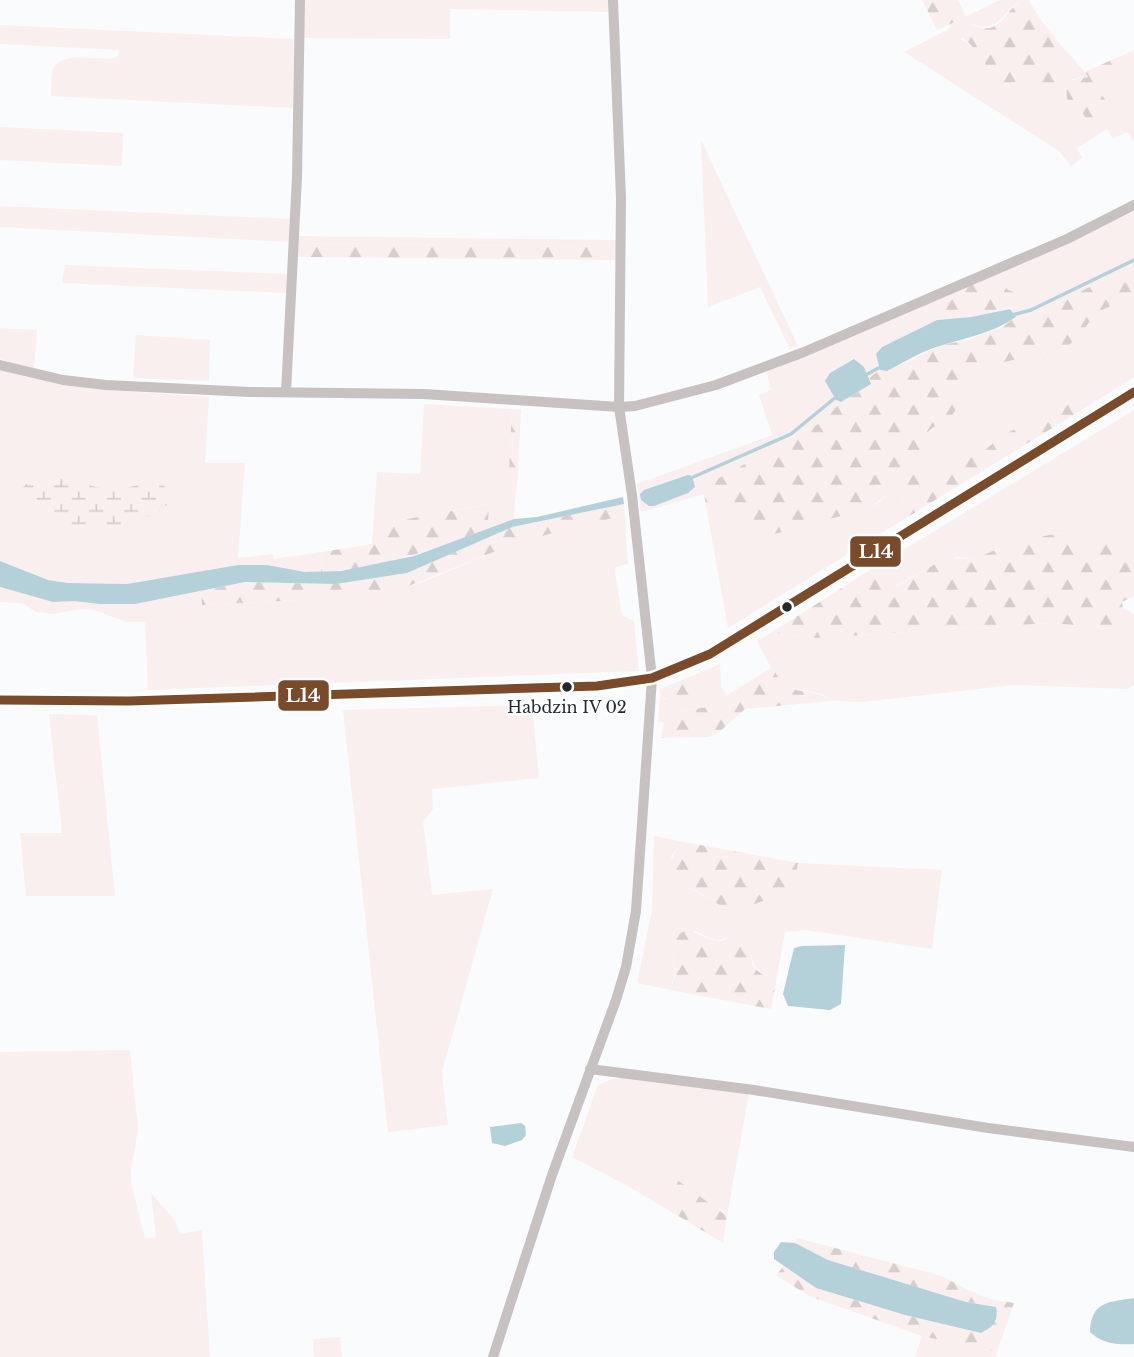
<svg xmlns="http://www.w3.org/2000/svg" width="1134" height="1357" viewBox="0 0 1134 1357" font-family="'Libre Baskerville',serif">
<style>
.green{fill:#faefef}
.forest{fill:url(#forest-firs)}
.wetland{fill:url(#wetland-marsh)}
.water{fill:#b4d1da}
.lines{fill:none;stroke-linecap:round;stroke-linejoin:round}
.stream{stroke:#b4d1da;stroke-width:3.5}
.minor{stroke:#c7c1c2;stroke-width:10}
.bus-1-casing{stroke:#fff;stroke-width:14}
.bus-1{stroke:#7a4b2a;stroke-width:9}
.bus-dot{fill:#212a2d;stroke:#fff;stroke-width:2.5}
.labels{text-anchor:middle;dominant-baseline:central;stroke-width:5;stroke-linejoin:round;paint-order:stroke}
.bus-label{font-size:16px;fill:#212a2d;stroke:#fff}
.line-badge{stroke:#fff;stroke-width:2.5}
.badge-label{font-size:19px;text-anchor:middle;font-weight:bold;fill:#fff}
</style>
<defs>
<pattern id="forest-firs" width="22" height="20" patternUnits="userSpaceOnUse" patternTransform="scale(1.75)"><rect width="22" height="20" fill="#faefef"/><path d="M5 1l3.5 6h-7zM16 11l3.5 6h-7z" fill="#d6cdcd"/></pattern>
<pattern id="wetland-marsh" width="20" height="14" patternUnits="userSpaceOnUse" patternTransform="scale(1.75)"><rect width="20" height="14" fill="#faefef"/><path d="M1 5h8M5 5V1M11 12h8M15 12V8" fill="none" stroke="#d6cdcd"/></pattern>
</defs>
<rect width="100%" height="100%" fill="#f9fbfd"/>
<!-- green -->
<path class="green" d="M303,0H609V12L450,9V39L302,38Z
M1000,0H1022C1001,12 1000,34 972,24L961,39L971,45L999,82L1004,84L1029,79L1045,90L1055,84C1054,74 1046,70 1047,60L1061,45L1089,77L1073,79L1066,85L1067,99L1080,107L1089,126L1095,85L1134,67V142L1127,132L1113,139L1107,129L1077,148L1082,158L1071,166L1059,151L904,52L949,29L951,24Z
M0,25L294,39L293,108L51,96C51,89 51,80 52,73C58,47 99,63 117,57L120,50L0,44Z
M0,127L123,133L122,166L0,160Z
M701,142H702L798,346L790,349L760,287L708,307Z
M0,206L291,219L290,242L0,227Z
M1134,211V268L1102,281L1033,315L1016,317L1010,309L1021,305L1017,293L1008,290L996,274L1056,249Z
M297,236L616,240V247L296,243Z
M65,265L287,274L286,293L62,283Z
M1134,300V377L1088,406L1081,402L1064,404L1003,435L979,455L965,459L937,474L928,472L922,465C924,456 922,441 927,433C933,425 946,422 953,414C962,403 961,385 973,376C1002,355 1040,361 1070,344C1081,337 1086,324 1095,316C1110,303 1118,305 1134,300Z
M928,302L937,320L882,347L878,366L880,370L869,378L871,384L841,402L822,422L710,483L704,494L641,512L637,484L772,435L759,395L771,390L766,371Z
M0,328L37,330L34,370L0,359Z
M136,335L210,340L209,381L133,378Z
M0,369L109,390L209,397L205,463H245L238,558L273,554L274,559L322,552L321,572H305L267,565H238L127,584L68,583L48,580L0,561Z
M424,404L512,409L509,471L518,472L514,513L488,522V504L391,522L373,530L377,472L420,474Z
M1134,410V541L1105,544L1061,533L1016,541L974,559L956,557L921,572L892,588L882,586L870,570Z
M897,491C909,501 901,510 898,523L728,628L706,506C719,503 725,505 734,514L800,526L867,509L878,503L890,492Z
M625,515L628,564L616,567L615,572L622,615L634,621L639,671L148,690L145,622H126L94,610L80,609L54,614L36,612L22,603L0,602V587L53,602L74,601L99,604H135L201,591L202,605L298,600L335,594H376L420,583L496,551L552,533Z
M1052,623L1134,631V685L1127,689L1013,685L863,702L832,701L822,694L786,687L777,679L757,641L774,631L787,636L816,638Z
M720,664L721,687L727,695C715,711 700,707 682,711C677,712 671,715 665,717L664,722H658L660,696L665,699L695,684L694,675Z
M532,705L539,778L432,789L433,809L423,822L432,895L493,889L442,1072L448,1125L388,1132L343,710Z
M49,714L97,715L115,896H26L20,833H62Z
M654,836L684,842L671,856L680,884C696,890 709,900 725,906C741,913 777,894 793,888L798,863L942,870L932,949L806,930L785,932L776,981C762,975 755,971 751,955L726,938L717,941L695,931L673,954L675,969L671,990L637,983L652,910Z
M130,1050L138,1129L131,1171V1183L145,1239L156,1237L151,1193L175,1221L180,1234L202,1230L210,1357H0V1052Z
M625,1078L749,1093L727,1216L722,1210L665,1192C675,1199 678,1202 675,1214L626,1185L572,1157L598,1085L612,1079Z
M922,1336L997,1352L996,1357H915Z
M340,1337L342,1357H314L313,1339Z"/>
<!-- forest -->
<path class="forest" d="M922,0H958L966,17L937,30Z
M1022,0H1029L1040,19L1061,45L1047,60C1046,70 1054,74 1055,84L1045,90L1029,79L1004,84L999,82L971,45L958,34L960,26C972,21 982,32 993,27C1002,23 1011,7 1022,0Z
M1134,50V67L1095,85L1115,114L1094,128L1089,126L1080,107L1067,99L1066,84L1068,81L1088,77L1085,72Z
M296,243L616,247L615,260L295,257Z
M1134,268V300C1118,305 1110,303 1095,316C1086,324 1081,337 1070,344C1040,361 1002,355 973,376C961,385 962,403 953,414C946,422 933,425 927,433C922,441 924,456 923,465L928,472L937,474L965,459L979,455L1003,435L1064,404L1081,402L1088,406L898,523C901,510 909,501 897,491C886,492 878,504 867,509C846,515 824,520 803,526C790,529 774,536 760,535C733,531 739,500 706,506L704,494L710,483L822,422L841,402L871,384L869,378L880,370L887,371L942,345L968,340L1002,327L1016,317L1033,315L1102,281Z
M996,274L1008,290L1017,293L1022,302V305L971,317L937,320L930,311L928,302Z
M512,409L521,410L518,472L509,471Z
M489,504L488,522L514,513V519C451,542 389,569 321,572L322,552L372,544L373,530L391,522Z
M624,504L625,515L552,533L496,551L396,591L376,594H335L298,600L202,605L201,591L245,582L336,584L407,573L512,527Z
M1061,533L1105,544L1134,541V596L1122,602L1123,608L1134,614V631L1052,623L816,638L787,636L774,631L870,570L882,586L892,588L901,584L946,558L974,559L1016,541Z
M773,667C786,701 808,684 832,701L745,709L718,733L709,737L661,738L665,717L670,713L714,706L727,695Z
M694,675C695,681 697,687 693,692C686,700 668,701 660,696V689Z
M684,842L798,863L793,888C775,895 751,909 730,908C720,907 709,898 700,893C694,889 686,888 680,884C661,871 673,854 684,842Z
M686,930C697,932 708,941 719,941C728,940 737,936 745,944C751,950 750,958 753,965C758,974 768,977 776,981L771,1009L671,990C673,983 676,975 675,968C674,948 665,940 686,930Z
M670,1179H676L727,1216L723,1243L675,1214C678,1202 675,1199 665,1192V1184Z
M797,1238L942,1276L966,1289L990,1299L1014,1303L997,1352L922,1336L809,1296L776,1275L784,1266L816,1288L905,1315L981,1333L989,1329L996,1307L966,1302L828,1260L795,1243Z"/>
<!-- wetland -->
<path class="wetland" d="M63,478C81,479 96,490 113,490C127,490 145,480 159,483C165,485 168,490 170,495L167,505L155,514L121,528H69L32,508L21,500L19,493C34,470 43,486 63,478Z"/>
<!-- water -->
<path class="water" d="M1010,309L1016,317C993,333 969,337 943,345C923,350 905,362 887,371L880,370L876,354L882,347L937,320L971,317Z
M854,359L864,367L871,384L841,402L836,400L825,381L830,373Z
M688,475L692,476L695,487L688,493L654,506H649L641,500L640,494L644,490Z
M623,497L624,504L512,527L407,573L336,584L245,582L135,604H99L74,601L53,602L0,587V561L48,580L68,583L127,584L238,565H267L305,572L341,571L414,556L514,519L537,517Z
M845,945L841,1004L830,1010L788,1006L783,994L794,948L802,946Z
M521,1123L525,1126L526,1135L522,1140L505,1146L492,1143L490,1127Z
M781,1242L795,1243L828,1260L966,1302L996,1307C999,1321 993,1327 981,1333L905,1315L816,1288L774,1259V1252Z
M1134,1298V1344C1118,1345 1102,1344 1090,1332C1091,1301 1109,1302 1134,1298Z"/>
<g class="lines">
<!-- stream -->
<path class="stream" d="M1012,315L1031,310L1134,260
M864,376L882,366
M691,478L791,434L836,397"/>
<!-- minor -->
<path class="minor" d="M0,365L63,380L106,385L250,392L424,394L619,407L635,406L716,385L804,352L1067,239L1134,205
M286,392L297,177L300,0
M0,700L129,701L597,686L652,678L710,654L1134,392
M590,1069L754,1090L988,1128L1134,1147
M493,1357L552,1175L616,1000L626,967L636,911L652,678L632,495L619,407L621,198L613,0"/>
<defs>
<path id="bus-1" d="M0,700L129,701L597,686L652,678L710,654L1134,392"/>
</defs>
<!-- bus-1 casing -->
<use href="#bus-1" class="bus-1-casing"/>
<!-- bus-1 -->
<use href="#bus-1" class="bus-1"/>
</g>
<!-- markers -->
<g class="bus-dot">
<circle cx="787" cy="607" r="6"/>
<circle cx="567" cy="687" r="6"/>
</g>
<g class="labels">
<!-- bus labels -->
<g class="bus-label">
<text x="567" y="707">Habdzin IV 02</text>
</g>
</g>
<g class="line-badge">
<rect x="849" y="535" width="53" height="33" rx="7" fill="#7a4b2a"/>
<rect x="277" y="679" width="53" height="33" rx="7" fill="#7a4b2a"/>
</g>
<g class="badge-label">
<text x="876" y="558">L14</text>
<text x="303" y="702">L14</text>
</g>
</svg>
